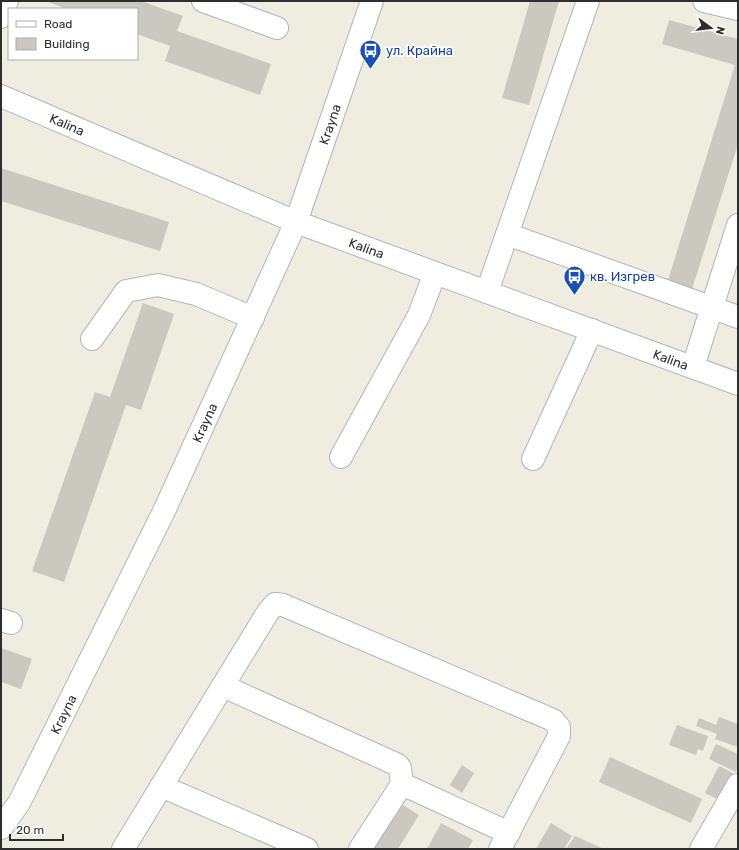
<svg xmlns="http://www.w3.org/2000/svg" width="739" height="850" viewBox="0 0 739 850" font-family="Rubik,sans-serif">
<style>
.building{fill:#cbc8bf}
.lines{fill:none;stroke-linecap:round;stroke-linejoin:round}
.minor-casing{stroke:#b4b4c1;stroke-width:24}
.minor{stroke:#fff;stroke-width:22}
.labels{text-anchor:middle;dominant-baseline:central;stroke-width:3.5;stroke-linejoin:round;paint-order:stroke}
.transit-label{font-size:13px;fill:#164399;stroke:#fff;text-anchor:start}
.street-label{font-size:13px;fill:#2e2e2e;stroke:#fff}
</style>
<rect width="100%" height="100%" fill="#efece0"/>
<!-- building -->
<path class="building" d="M46,1H141L183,16L177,31L271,64L260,95L165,61L170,46L137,34V9H67Z
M530,1H559L529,105L502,98Z
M669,20L738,39V144L692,289L668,280L735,65L662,44Z
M1,168L169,222L160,251L1,201Z
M143,303L174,314L141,410L126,405L64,582L32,571L95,392L110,397Z
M1,648L32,659L21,689L1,682Z
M719,717L738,724V747L715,739L717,734L696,726L699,718L716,725Z
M677,725L708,736L703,751L698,749L696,755L669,745Z
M716,744L738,754V767L736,772L709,759Z
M610,757L702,799L691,823L599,782Z
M462,765L474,773L462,793L450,785Z
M719,766L733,773L719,800L705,793Z
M398,802L419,815L398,849H368Z
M441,823L473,840L468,849H427Z
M551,823L572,836L564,849H536Z
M575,836L604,849H566Z"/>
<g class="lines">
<defs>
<g id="minor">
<path d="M203,1L277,28"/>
<path d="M704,1L738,9"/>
<path d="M1,17L7,1"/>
<path id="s1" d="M1,96L296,222L738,384"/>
<path d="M507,234L738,317"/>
<path d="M487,292L588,1"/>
<path d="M92,339L126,291L158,285L196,294L253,318"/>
<path d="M693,367L738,225"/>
<path d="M341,457L419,315L435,273"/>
<path d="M533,459L592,330"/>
<path d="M1,620L11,623"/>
<path d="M223,686L398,765L400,768L402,784L509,833"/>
<path d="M161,786L307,849"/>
<path id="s2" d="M1,828L19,803L165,509L296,222L372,1"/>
<path d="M123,849L268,612L275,604L283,605L553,720L559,727V736L500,849"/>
<path d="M360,849L402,784"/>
<path d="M701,849L738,785"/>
</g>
</defs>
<!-- minor casing -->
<use href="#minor" class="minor-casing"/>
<!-- minor -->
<use href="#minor" class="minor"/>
</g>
<!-- icons -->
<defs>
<symbol id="bus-pin" viewBox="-11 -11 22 30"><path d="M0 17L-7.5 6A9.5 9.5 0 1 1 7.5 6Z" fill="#1a4fb4" stroke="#fff"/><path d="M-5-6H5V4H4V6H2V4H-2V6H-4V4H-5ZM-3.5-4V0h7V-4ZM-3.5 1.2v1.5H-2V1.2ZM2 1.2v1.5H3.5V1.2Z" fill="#fff"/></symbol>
</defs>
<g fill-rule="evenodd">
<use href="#bus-pin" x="358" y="38" width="25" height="34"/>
<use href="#bus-pin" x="562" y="264" width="25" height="34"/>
</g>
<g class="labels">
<!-- transit labels -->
<g class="transit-label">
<text x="386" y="50">ул. Крайна</text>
<text x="590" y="276">кв. Изгрев</text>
</g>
<!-- street labels -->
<g class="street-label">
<text stroke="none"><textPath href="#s1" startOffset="72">Kalina</textPath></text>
<text stroke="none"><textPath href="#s2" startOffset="778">Krayna</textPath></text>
<text stroke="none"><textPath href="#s1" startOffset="396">Kalina</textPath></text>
<text stroke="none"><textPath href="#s1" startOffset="720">Kalina</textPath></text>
<text stroke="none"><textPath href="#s2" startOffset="454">Krayna</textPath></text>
<text stroke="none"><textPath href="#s2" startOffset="130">Krayna</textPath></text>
</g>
</g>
<!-- border -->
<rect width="739" height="850" fill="none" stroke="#2e2e2e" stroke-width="4"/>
<!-- legend -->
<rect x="8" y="8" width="130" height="52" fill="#ffffff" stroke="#ababab"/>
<rect x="16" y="21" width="20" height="6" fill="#ffffff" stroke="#ababab"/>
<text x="44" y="28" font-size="12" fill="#2e2e2e">Road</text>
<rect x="16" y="38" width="20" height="12" fill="#cbc8bf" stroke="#ababab"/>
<text x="44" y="48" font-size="12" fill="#2e2e2e">Building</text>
<!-- north arrow -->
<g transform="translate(711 28) rotate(105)" stroke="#ffffff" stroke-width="3" paint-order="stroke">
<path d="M0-3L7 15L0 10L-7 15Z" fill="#2e2e2e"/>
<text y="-6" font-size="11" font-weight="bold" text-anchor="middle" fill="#2e2e2e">N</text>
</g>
<!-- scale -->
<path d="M10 834v6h53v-6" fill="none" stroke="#2e2e2e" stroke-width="2"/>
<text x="16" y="834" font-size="12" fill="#2e2e2e" stroke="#ffffff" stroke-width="3" paint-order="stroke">20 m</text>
</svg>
